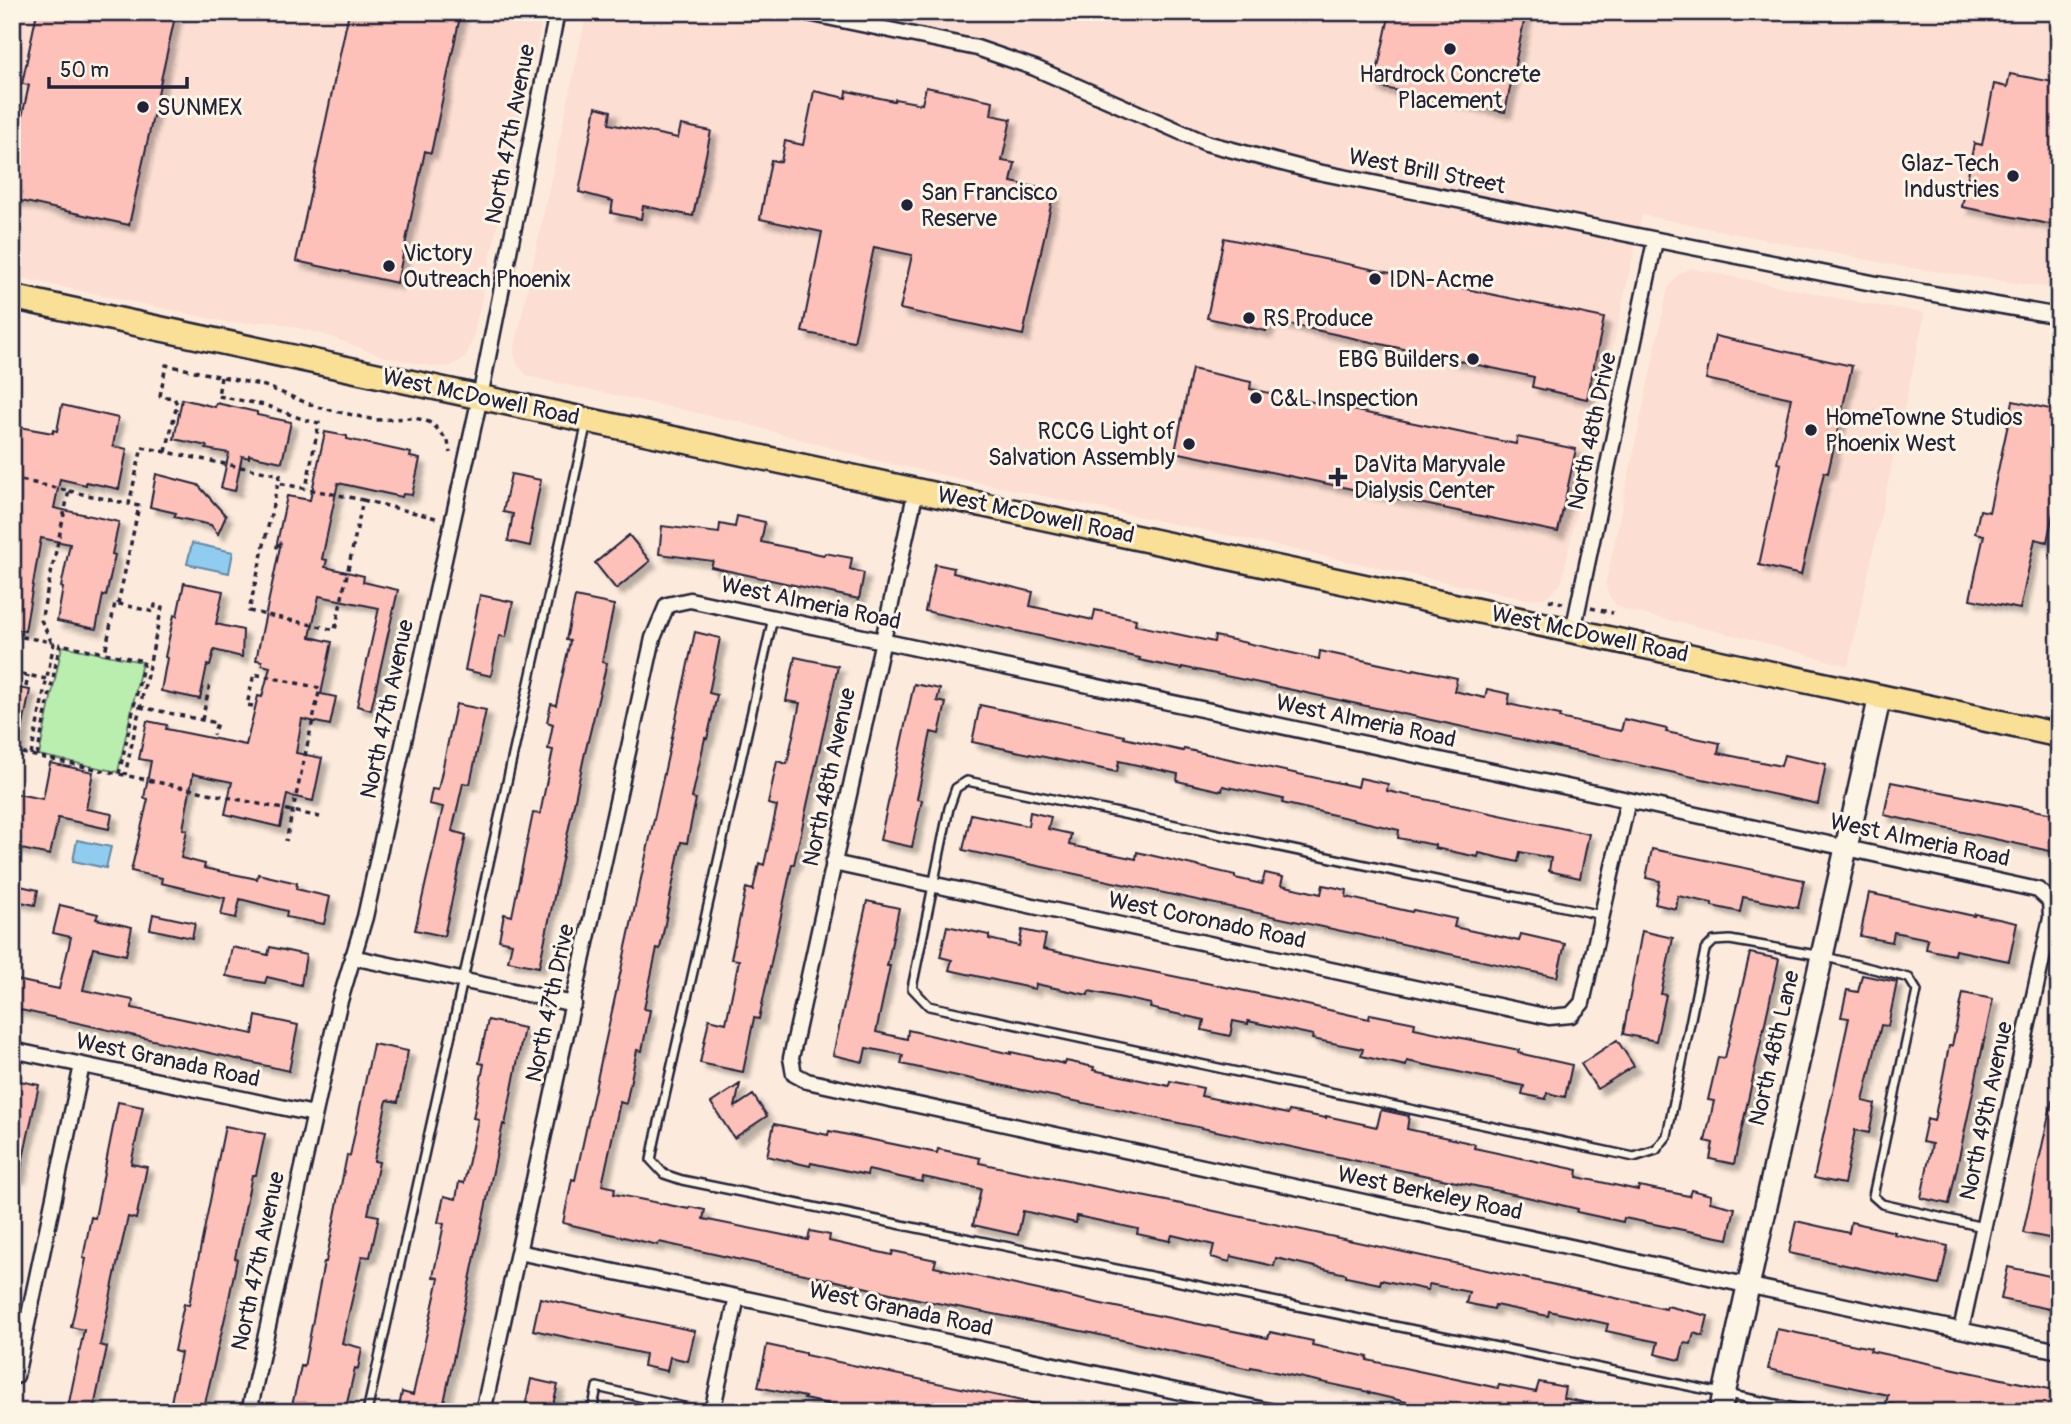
<svg xmlns="http://www.w3.org/2000/svg" width="2071" height="1424" viewBox="0 0 2071 1424" font-family="Pangolin,sans-serif">
<style>
.built{fill:#fcded2}
.green{fill:#baeeaf;stroke:#6e8875;stroke-width:2}
.water{fill:#8fccef;stroke:#6388a7;stroke-width:2}
.building{fill:#fdc1b9;stroke:#22223b;stroke-width:2;filter:url(#shadow)}
.lines{fill:none;stroke-linecap:round;stroke-linejoin:round}
.lane-casing{stroke:#22223b;stroke-width:12}
.street-casing{stroke:#22223b;stroke-width:19}
.secondary-casing{stroke:#22223b;stroke-width:26}
.primary-casing{stroke:#22223b;stroke-width:28}
.path{stroke:#22223b;stroke-width:3.5;stroke-dasharray:5 5;stroke-linecap:butt}
.lane{stroke:#fcf5e5;stroke-width:7}
.street{stroke:#fcf5e5;stroke-width:14}
.secondary{stroke:#fcf5e5;stroke-width:21}
.primary{stroke:#fadf96;stroke-width:23}
.poi-dot{fill:#22223b;stroke:#fcf5e5;stroke-width:2.5}
.labels{text-anchor:middle;dominant-baseline:central;stroke-width:6;stroke-linejoin:round;paint-order:stroke}
.poi-label{font-size:23px;fill:#22223b;stroke:#fcf5e5;text-anchor:start}
.street-label{font-size:23px;fill:#22223b;stroke:#fcf5e5}
</style>
<defs>
<filter id="shadow"><feDropShadow dx="6" dy="6" stdDeviation="2" flood-color="#0004"/></filter>
</defs>
<rect width="100%" height="100%" fill="#fcebdc"/>
<filter id="ink" filterUnits="userSpaceOnUse"><feTurbulence type="fractalNoise" baseFrequency=".0143" numOctaves="2"/><feDisplacementMap in="SourceGraphic" scale="14" xChannelSelector="R" yChannelSelector="G"/><feConvolveMatrix kernelMatrix="1 2 1 2 8 2 1 2 1" color-interpolation-filters="sRGB"/></filter>
<g filter="url(#ink)">
<!-- built -->
<path class="built" d="M12,12H544L472,342L465,358L451,366L436,367L382,356L320,333L273,322L231,323L12,276Z
M587,12H2028L2059,24V289L1898,266L1642,215L1561,584L1549,595L1543,598L1526,599L869,459L740,422L535,378L527,375L517,364L514,352Z
M1690,268L1852,301L1925,313L1848,666L1751,639L1625,610L1615,604L1607,592L1606,583L1668,288L1677,276Z"/>
<!-- green -->
<path class="green" d="M62,646L142,662L118,772L39,755Z"/>
<!-- water -->
<path class="water" d="M192,543L233,552L229,573L187,564Z
M77,840L111,847L106,868L73,861Z"/>
<!-- building -->
<path class="building" d="M37,12H176L129,225L12,199V162L29,85L22,84Z
M349,12H461L431,153L425,151L397,283L296,261Z
M1390,12H1526L1505,112L1374,86Z
M2010,74L2059,83V226L1962,207L1974,143L1982,145L1994,84L2007,87Z
M926,87L993,101L991,115L1011,119L1002,161L1015,163L1011,182L1054,191L1023,335L900,309L912,255L874,247L854,342L802,332L822,232L760,219L771,160L781,162L785,141L803,145L814,91L846,98L847,91L894,101L895,99L922,104Z
M596,107L611,111L609,124L678,138L681,125L711,131L693,216L643,206L641,219L611,213L613,201L579,192Z
M1224,238L1604,318L1587,399L1532,387L1534,377L1269,320L1266,331L1207,318Z
M1715,336L1852,366L1828,473L1824,472L1801,575L1759,565L1781,464L1777,463L1791,398L1706,379Z
M1192,369L1251,382L1250,389L1516,444L1517,437L1576,449L1558,532L1175,452Z
M182,399L215,407L216,403L257,412V415L291,422L282,462L249,455V458L242,456L235,491L221,488L229,453L206,449L207,446L174,439Z
M2013,401L2059,411V484L2047,542L2035,539L2020,609L1970,599L1984,535L1975,533L1980,510L1989,512Z
M62,405L118,418L113,446L127,449L119,489L86,482V485L60,479L54,508L119,522L112,554L115,555L106,596L103,595L96,629L57,621L63,588L61,587L70,544L41,538L25,631L12,629V460L19,427L53,433V430L57,431Z
M325,432L347,436V439L411,453L410,457L420,459L412,495L403,494L402,497L338,483L322,559L327,560L325,567L364,576L363,582L398,590L371,710L357,706L379,608L319,596L310,637L332,642L321,694L336,697L330,725L302,719L296,753L322,758L313,801L287,795L280,827L225,814L232,782L193,774L183,829L187,830L181,858L205,864L204,868L257,879L258,874L297,883L296,889L330,897L324,924L286,917L287,911L240,899L236,918L221,915L225,898L161,883L162,878L131,871L148,799L144,798L151,761L139,759L147,721L167,725L166,729L246,745L258,696L262,697L270,667L262,665V661L256,660L281,542L276,548L287,496L310,500Z
M156,474L198,485L226,516L218,534L211,525L174,517L176,513L150,507Z
M511,474L541,480L531,530H533L530,546L508,541L513,514L503,512Z
M737,516L765,522L761,542L824,555L825,553L852,558L850,569L864,573L859,599L711,567L713,561L659,554L662,526L719,533L720,524L735,527Z
M629,535L650,561L616,589L595,563Z
M935,564L954,568L953,573L1033,592L1030,606L1093,620L1095,610L1136,619L1135,625L1214,642L1215,636L1319,659L1320,651L1413,671L1414,669L1457,678L1454,691L1485,698L1487,689L1510,694L1508,704L1560,715L1559,718L1621,731L1624,719L1667,729L1666,732L1720,743L1718,753L1781,766L1784,755L1826,764L1818,804L1288,689L1182,667V669L1139,660L1140,658L925,611Z
M184,583L223,591L216,624L243,630L242,657L214,650L210,666L207,665L200,699L161,691L167,658L165,657L174,615L177,616Z
M480,595L513,602L506,637L499,636L491,676L465,670Z
M575,597L614,605L602,662L607,663L584,757L539,967L508,961L512,943L499,940L504,914L512,916L533,813L540,814L553,750L548,749L553,724L547,722L551,704L556,705L570,641L566,640Z
M695,632L720,638L709,693L717,695L707,739L705,738L692,798L696,799L687,843L681,842L660,949L657,948L644,1009L650,1010L642,1051L637,1050L626,1104L620,1102L602,1185L615,1188L614,1194L689,1209L690,1207L705,1210L703,1219L808,1240L810,1231L830,1235L829,1241L892,1255L893,1251L936,1260L934,1267L1106,1305L1268,1338L1270,1332L1313,1341L1312,1345L1368,1357L1367,1360L1498,1388L1499,1385L1536,1392L1539,1382L1565,1387L1563,1398L1599,1405L1598,1412H1448L1369,1393V1392L1251,1367L1250,1369L1091,1333L927,1301L659,1242L658,1245L563,1223L572,1179L575,1180Z
M795,657L838,666L794,864H792L759,1019L754,1018L743,1072L700,1063L709,1019L726,1023L739,960L731,959L746,888L753,890L759,863L764,865L777,806L768,804L777,761L787,764L800,703L786,701Z
M914,684L940,689L937,701L946,703L939,734L931,732L917,799L922,800L912,847L880,840Z
M12,687L30,690L19,746H12Z
M456,704L486,710L470,784L463,783L452,831L466,835L444,936L415,930L443,807L429,804L432,789L438,790Z
M980,705L1125,736L1124,738L1183,751L1184,749L1358,787L1360,778L1388,784L1387,791L1589,834L1580,878L1549,871L1551,858L1520,852L1518,862L1479,853L1478,857L1435,848V845L1398,838L1399,830L1282,803L1283,799L1223,786L1222,791L1177,781L1178,774L1119,761L1117,772L972,742Z
M50,763L93,772L86,809L112,814L109,829L58,818L50,855L12,847V793L43,799Z
M1891,782L2059,815V853L1884,815Z
M1030,812L1051,817L1048,829L1071,834L1069,845L1136,859L1137,852L1235,875V878L1262,884L1265,873L1283,877L1281,885L1321,894L1323,885L1347,890L1346,897L1412,912L1413,910L1456,919L1454,927L1519,941L1521,934L1565,944L1557,977L963,850L971,814L1028,826Z
M1652,849L1804,880L1798,908L1743,897L1740,912L1712,906V903L1678,896L1676,909L1655,904L1660,881L1646,878Z
M12,884L38,890L35,905L12,900Z
M1869,893L1974,916L1975,914L2017,923L2009,961L1955,950L1954,955L1926,949L1928,939L1894,932L1892,942L1860,936Z
M867,901L899,908L887,966H890L876,1032L907,1039L908,1030L1011,1054V1052L1065,1064L1066,1061L1094,1067L1093,1070L1169,1086L1170,1081L1203,1088L1201,1096L1288,1114L1289,1111L1326,1118V1116L1377,1127L1381,1110L1409,1116L1407,1129L1475,1144L1474,1148L1578,1170L1577,1177L1638,1190L1639,1186L1689,1196L1691,1190L1711,1195L1710,1202L1735,1208L1728,1239L1624,1218L1623,1222L1577,1212L1578,1209L1527,1197L901,1064L903,1055L866,1048L863,1062L833,1055Z
M60,905L98,914L96,919L132,927L126,955L93,948L83,990L133,1000L132,1008L253,1034L256,1016L298,1025L289,1071L12,1008V979L59,989L71,937L53,933Z
M153,914L195,923L192,938L150,929Z
M947,926L989,935V939L1019,946L1022,930L1046,935L1043,949L1254,993L1369,1019L1370,1014L1415,1023L1414,1028L1519,1050L1518,1053L1572,1065L1565,1097L1547,1093L1546,1099L1522,1094L1524,1086L1407,1061L1406,1066L1361,1056L1363,1049L1312,1039L1313,1035L1248,1021V1024L1233,1021L1230,1036L1202,1030L1204,1020L1150,1008L1151,1004L1089,991L1088,995L1036,984L1035,989L949,970L952,960L940,957Z
M1642,931L1673,938L1661,994L1666,995L1656,1041L1623,1034Z
M232,947L268,955L270,947L306,955L301,985L267,977L265,983L226,976Z
M1750,953L1779,959L1734,1164L1710,1159L1713,1143L1705,1141L1714,1101L1708,1100L1718,1057L1725,1058Z
M1862,975L1897,982L1888,1026L1881,1025L1863,1101L1875,1104L1869,1133L1855,1130L1844,1184L1814,1178L1849,1018L1841,1017L1847,990L1858,992Z
M1963,993L1993,999L1949,1204L1921,1198L1932,1144L1922,1142L1927,1119L1934,1121L1949,1046H1952Z
M488,1020L524,1028L505,1125L503,1124L442,1412H398L402,1392L413,1395L439,1278L433,1277L444,1224L438,1222L444,1196L456,1199L459,1182L464,1183L478,1119L473,1118L484,1064L479,1063Z
M1617,1040L1634,1066L1597,1089L1581,1064Z
M373,1044L408,1051L398,1102L387,1100L374,1161L379,1162L368,1214L379,1216L370,1257L362,1256L342,1343L362,1348L358,1369L355,1368L345,1412H300L291,1410L301,1366L304,1367L324,1262H326L347,1155L350,1156Z
M15,1080L39,1085L19,1177H12V1092Z
M740,1084L735,1107L753,1095L767,1116L734,1138L711,1103Z
M2052,1101L2059,1102V1240L2023,1233Z
M118,1102L143,1107L131,1164L147,1167L136,1219L128,1217L117,1265L100,1345L107,1347L93,1412H67L84,1330L71,1327L86,1259L83,1258L91,1217L95,1218Z
M774,1124L828,1135L829,1131L937,1153L938,1149L980,1158L979,1163L1018,1171L1196,1207L1666,1309L1667,1306L1708,1316L1703,1336L1694,1333L1691,1344L1684,1343L1680,1360L1655,1354L1658,1342L1606,1331L1608,1324L1549,1311L1548,1316L1495,1305L1494,1309L1466,1303L1469,1292L1429,1284L1428,1290L1381,1280L1380,1284L1346,1277V1274L1276,1258L1274,1266L1231,1256L1230,1262L1211,1257L1214,1245L1172,1235L1170,1241L1137,1234L1138,1229L1077,1216L1076,1223L1023,1211L1018,1235L973,1225L981,1189L923,1177L922,1182L868,1170L867,1175L811,1163L810,1166L767,1156Z
M225,1126L265,1134L256,1175H252L235,1258L237,1259L226,1313L203,1412H169L181,1353L174,1351L184,1304L189,1305Z
M1796,1221L1849,1233L1851,1222L1895,1232L1894,1234L1948,1246L1939,1285L1789,1253Z
M2008,1267L2059,1278V1311L2001,1299Z
M540,1298L695,1331L688,1361L670,1357L667,1371L643,1366L645,1354L533,1330Z
M1777,1329L1871,1348L1870,1351L2059,1391V1412H1989L1970,1408L1969,1412H1930L1886,1403L1888,1395L1768,1369Z
M767,1345L805,1353V1355L1041,1405L1040,1412H920L890,1405L888,1412H881L848,1405L847,1408L804,1399L805,1397L758,1387Z
M531,1379L558,1385L551,1412H524Z"/>
<g class="lines">
<defs>
<path id="lane" d="M773,618L655,1140L651,1160L664,1174L682,1180L1815,1412
M1602,915L967,781L956,788L949,808L912,988L929,1006L1634,1157L1656,1150L1667,1136L1705,950L1714,941L1730,940L1822,956L1909,978L1917,991L1873,1196L1882,1204L1983,1227
M367,1412L587,422
M592,1412L597,1387L705,1412"/>
<path id="street" d="M803,12L977,48L1035,68L1206,143L1313,171L1877,284L2059,316
M916,490L791,1058L794,1074L807,1081L1732,1282L2059,1351
M1573,631L1655,241
M833,863L1549,1017L1571,1015L1582,1003L1628,800
M352,957L574,1004
M12,1050L314,1114
M518,1252L737,1297L1274,1412
M16,1376L82,1065
M249,1412L339,1004L365,917L480,397L557,12
M483,1412L653,638L667,605L690,600L1628,800L2038,890L2050,901L2051,918L1961,1330
M712,1412L737,1297"/>
<path id="secondary" d="M1720,1412L1880,696"/>
<path id="primary" d="M12,297L2059,735"/>
</defs>
<!-- lane casing -->
<use href="#lane" class="lane-casing"/>
<!-- street casing -->
<use href="#street" class="street-casing"/>
<!-- secondary casing -->
<use href="#secondary" class="secondary-casing"/>
<!-- primary casing -->
<use href="#primary" class="primary-casing"/>
<!-- path -->
<path class="path" d="M221,377L218,396L265,405L305,420L319,423L306,488
M166,452L177,404L174,398L160,396L166,365L265,386L317,407L375,420L413,418L424,420L433,424L445,438L448,441L450,453
M12,478L69,491L41,620L52,643
M69,491L129,504L142,447L280,475L278,483L249,611L335,630L363,500L278,483
M363,500L436,518L437,515
M1549,600L1563,603
M118,604L139,506L129,504
M1591,608L1613,613
M22,637L52,642
M12,672L46,679
M26,687L28,675
M253,706L247,705L254,674L320,688L286,841
M140,707L217,723L213,735
M202,720L210,684
M12,751L320,817
M31,755L54,643L60,644
M37,756L60,644L105,653
M119,774L144,661L105,653L115,603L154,612L155,605L162,607L125,775"/>
<!-- lane -->
<use href="#lane" class="lane"/>
<!-- street -->
<use href="#street" class="street"/>
<!-- secondary -->
<use href="#secondary" class="secondary"/>
<!-- primary -->
<use href="#primary" class="primary"/>
</g>
</g>
<!-- markers -->
<g class="poi-dot">
<circle cx="1450" cy="49" r="7"/>
<circle cx="143" cy="107" r="7"/>
<circle cx="2013" cy="176" r="7"/>
<circle cx="907" cy="205" r="7"/>
<circle cx="389" cy="266" r="7"/>
<circle cx="1375" cy="279" r="7"/>
<circle cx="1249" cy="318" r="7"/>
<circle cx="1473" cy="359" r="7"/>
<circle cx="1256" cy="398" r="7"/>
<circle cx="1811" cy="430" r="7"/>
<circle cx="1189" cy="444" r="7"/>
<path d="M1334.5 466.5h7v7h7v7h-7v7h-7v-7h-7v-7h7z"/>
</g>
<g class="labels">
<!-- poi labels -->
<g class="poi-label">
<text x="1450" y="74" text-anchor="middle">Hardrock Concrete<tspan x="1450" dy="26">Placement</tspan></text>
<text x="157" y="107">SUNMEX</text>
<text x="1999" y="163" text-anchor="end">Glaz-Tech<tspan x="1999" dy="26">Industries</tspan></text>
<text x="921" y="192">San Francisco<tspan x="921" dy="26">Reserve</tspan></text>
<text x="403" y="253">Victory<tspan x="403" dy="26">Outreach Phoenix</tspan></text>
<text x="1389" y="279">IDN-Acme</text>
<text x="1263" y="318">RS Produce</text>
<text x="1459" y="359" text-anchor="end">EBG Builders</text>
<text x="1270" y="398">C&amp;L Inspection</text>
<text x="1825" y="417">HomeTowne Studios<tspan x="1825" dy="26">Phoenix West</tspan></text>
<text x="1175" y="431" text-anchor="end">RCCG Light of<tspan x="1175" dy="26">Salvation Assembly</tspan></text>
<text x="1354" y="464">DaVita Maryvale<tspan x="1354" dy="26">Dialysis Center</tspan></text>
</g>
<!-- street labels -->
<g class="street-label">
<text transform="translate(510 134) rotate(-79)">North 47th Avenue</text>
<text transform="translate(1427 171) rotate(11)">West Brill Street</text>
<text transform="translate(481 397) rotate(12)">West McDowell Road</text>
<text transform="translate(1592 431) rotate(-78)">North 48th Drive</text>
<text transform="translate(1036 515) rotate(12)">West McDowell Road</text>
<text transform="translate(811 603) rotate(12)">West Almeria Road</text>
<text transform="translate(1590 634) rotate(12)">West McDowell Road</text>
<text transform="translate(387 709) rotate(-78)">North 47th Avenue</text>
<text transform="translate(1366 721) rotate(12)">West Almeria Road</text>
<text transform="translate(829 777) rotate(-78)">North 48th Avenue</text>
<text transform="translate(1920 840) rotate(12)">West Almeria Road</text>
<text transform="translate(1207 920) rotate(12)">West Coronado Road</text>
<text transform="translate(550 1003) rotate(-78)">North 47th Drive</text>
<text transform="translate(1774 1048) rotate(-77)">North 48th Lane</text>
<text transform="translate(168 1060) rotate(12)">West Granada Road</text>
<text transform="translate(1986 1111) rotate(-78)">North 49th Avenue</text>
<text transform="translate(1430 1193) rotate(12)">West Berkeley Road</text>
<text transform="translate(258 1261) rotate(-78)">North 47th Avenue</text>
<text transform="translate(901 1309) rotate(12)">West Granada Road</text>
</g>
</g>
<!-- margin -->
<rect width="2071" height="1424" fill="none" stroke="#fcf5e5" stroke-width="42"/>
<rect x="21" y="21" width="2029" height="1382" fill="none" stroke="#22223b" stroke-width="2.5" filter="url(#ink)"/>
<!-- scale -->
<path d="M49 77v10h138v-10" fill="none" stroke="#22223b" stroke-width="3.5"/>
<text x="60" y="77" font-size="21" fill="#22223b" stroke="#fcf5e5" stroke-width="5" paint-order="stroke">50 m</text>
</svg>
